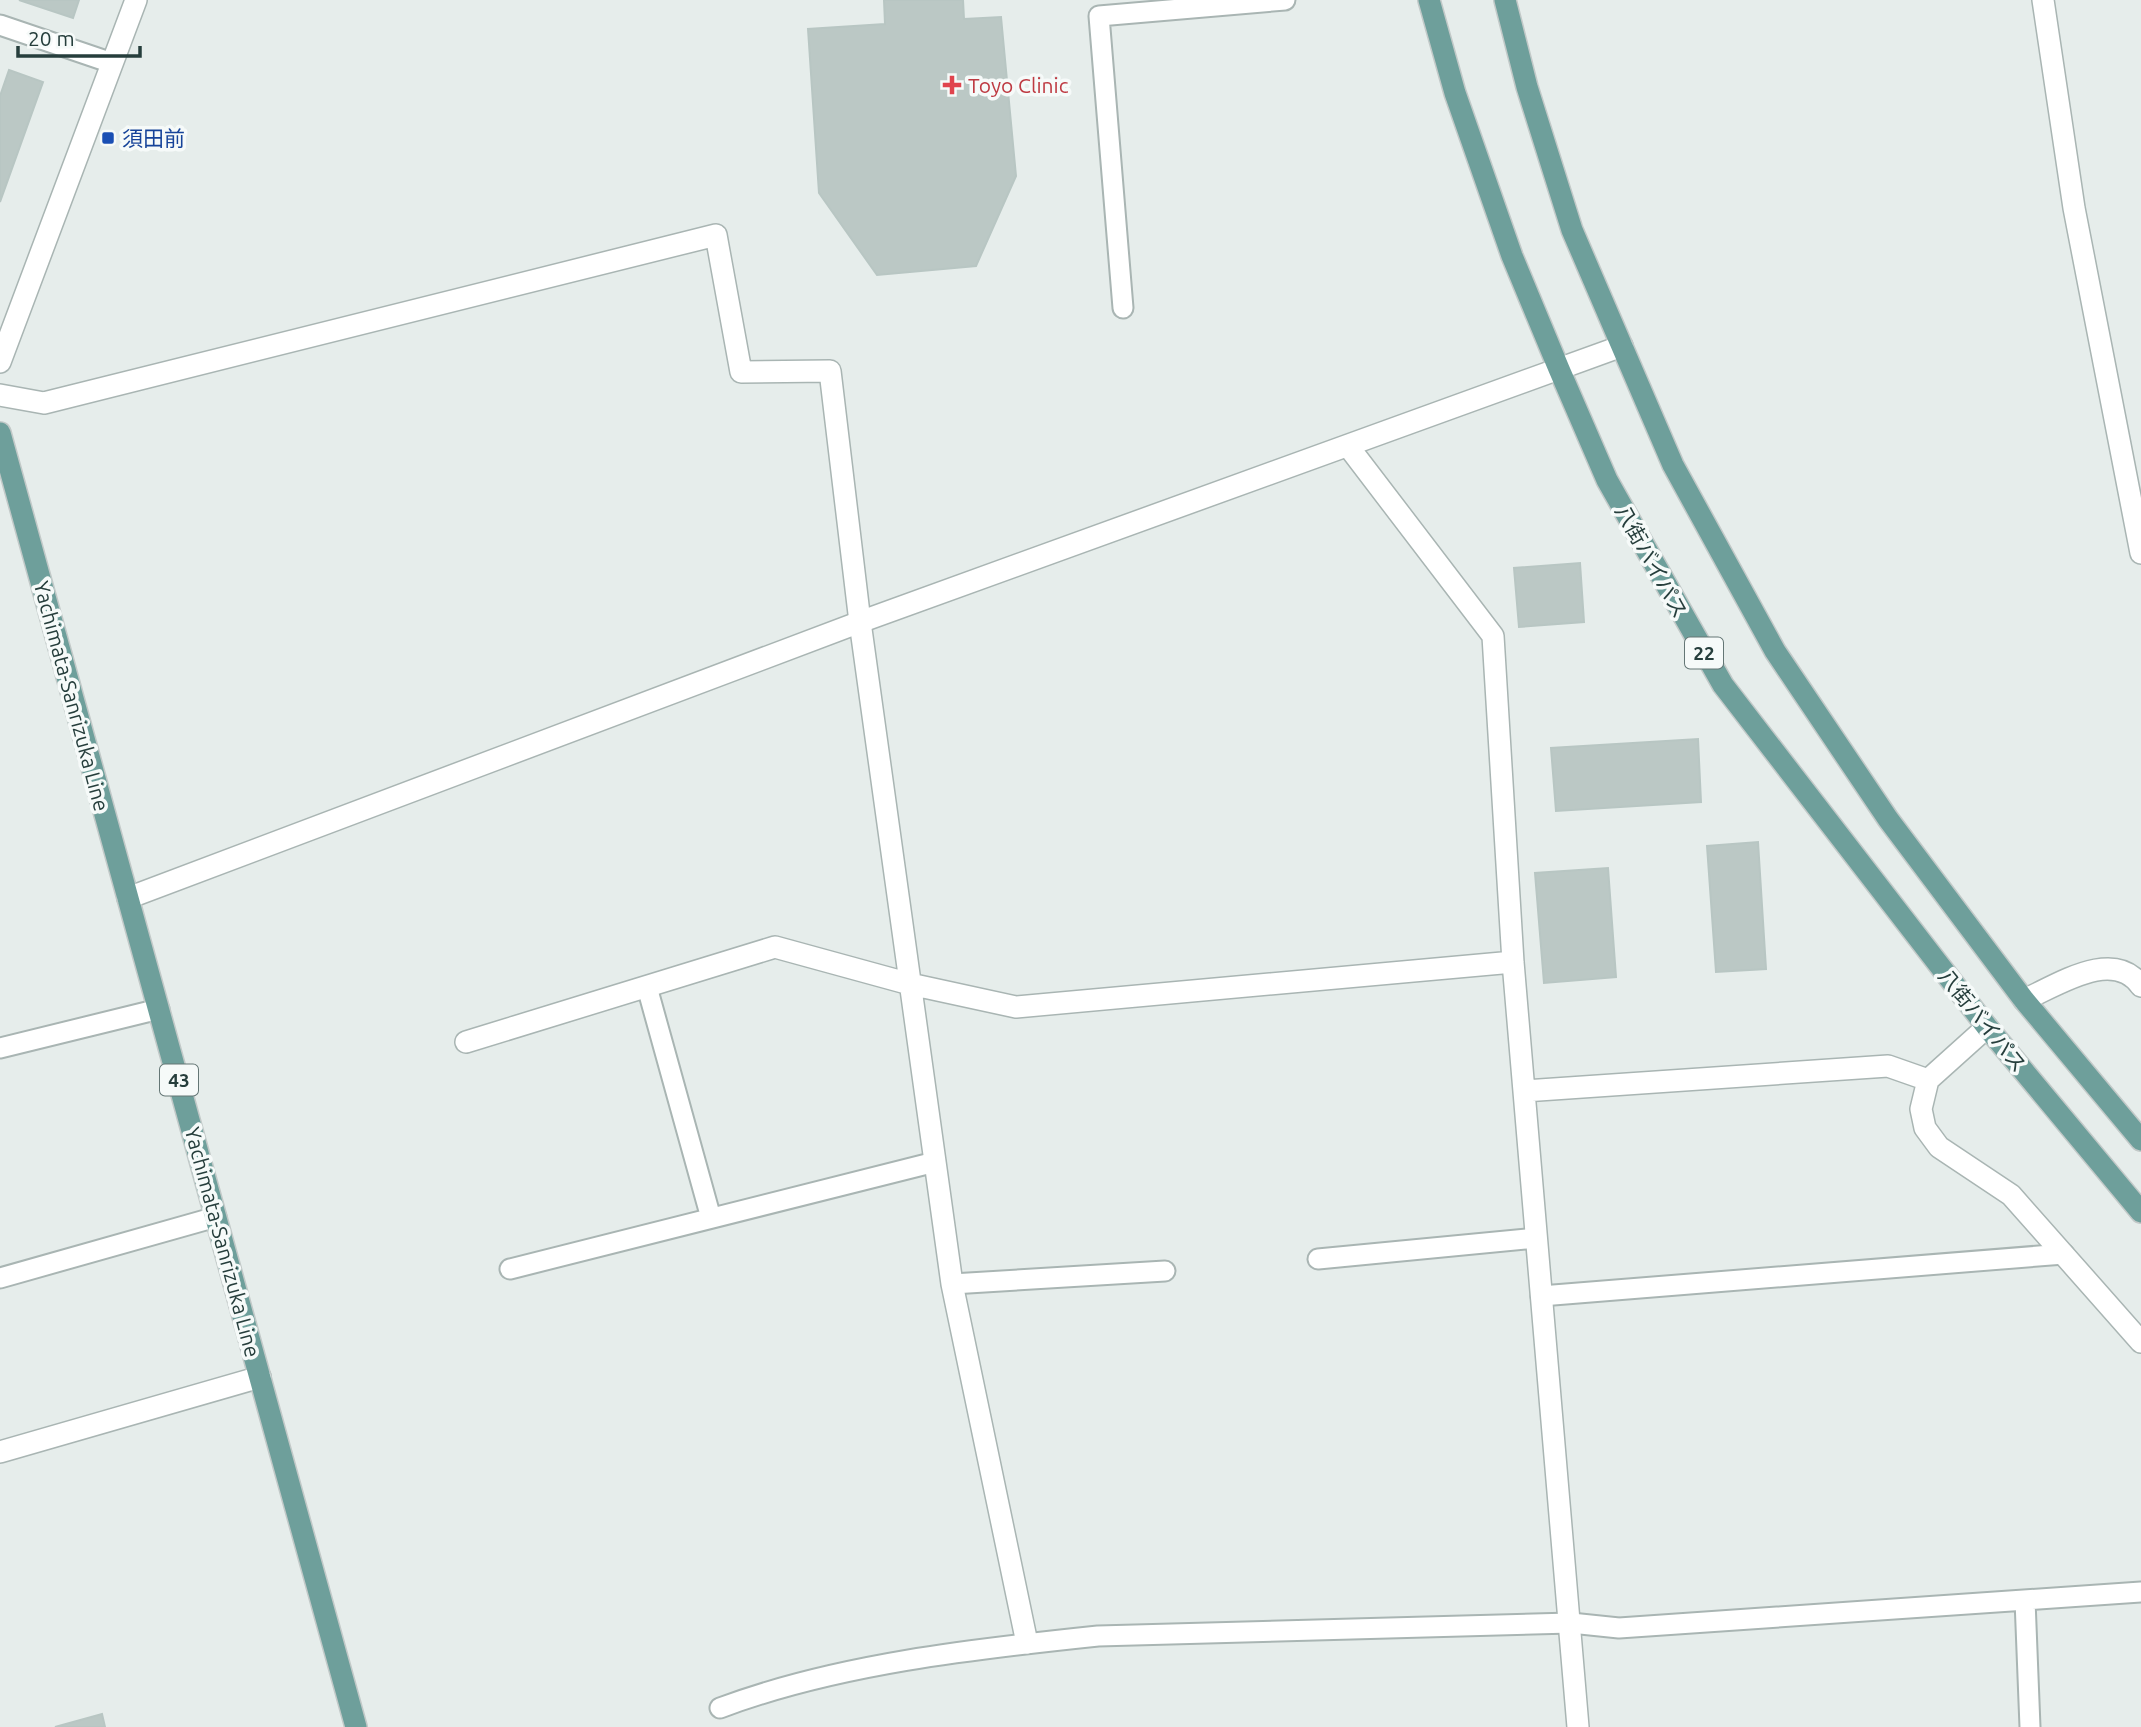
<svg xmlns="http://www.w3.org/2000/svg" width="2141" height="1727" viewBox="0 0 2141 1727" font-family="Ubuntu,'Noto Sans JP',sans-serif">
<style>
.building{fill:#bbc8c5;stroke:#b8c6c3;stroke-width:2}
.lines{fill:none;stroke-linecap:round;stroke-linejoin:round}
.service-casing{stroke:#a9b5b3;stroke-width:23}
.minor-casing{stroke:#a9b5b3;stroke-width:24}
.tertiary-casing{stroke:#a9b5b3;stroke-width:24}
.primary-casing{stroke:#c2c9c8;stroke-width:24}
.service{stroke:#fff;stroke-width:19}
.minor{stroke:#fff;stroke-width:21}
.tertiary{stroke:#fff;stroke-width:21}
.primary{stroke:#6e9f9b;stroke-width:21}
.health-dot{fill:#e0444e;stroke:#f6faf9;stroke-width:2.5}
.transit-dot{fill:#1a4fb4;stroke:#f6faf9;stroke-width:2.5}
.labels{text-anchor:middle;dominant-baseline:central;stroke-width:7;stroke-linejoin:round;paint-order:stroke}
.shield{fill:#f6faf9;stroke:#647675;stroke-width:2}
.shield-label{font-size:19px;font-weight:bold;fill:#263e3c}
.health-label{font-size:21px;fill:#be3a42;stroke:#f6faf9;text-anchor:start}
.transit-label{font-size:21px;fill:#164399;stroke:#f6faf9;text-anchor:start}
.street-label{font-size:21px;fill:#263e3c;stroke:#f6faf9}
</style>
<rect width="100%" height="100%" fill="#e6edeb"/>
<!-- building -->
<path class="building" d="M19,0H79L73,18Z
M884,0H963L964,19L1001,17L1016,176L976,266L877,275L819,193L808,29L885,24Z
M9,70L43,82L0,202V96Z
M1580,563L1584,622L1519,627L1514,568Z
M1698,739L1701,802L1556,811L1551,748Z
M1758,842L1766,969L1716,972L1707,846Z
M1608,868L1616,977L1544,983L1535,873Z
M102,1714L105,1727H55Z"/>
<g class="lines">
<defs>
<path id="service" d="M0,25L112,63
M1123,308L1099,16L1285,0
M647,987L711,1218
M0,1048L159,1009
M1318,1259L1536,1238
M510,1269L935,1162
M0,1278L216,1217
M952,1284L1165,1271
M1541,1296L2064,1254
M2025,1600L2030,1727
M720,1708C837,1664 974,1649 1098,1636L1571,1623L1619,1628L2141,1592"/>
<path id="minor" d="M2043,0L2074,208L2141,553
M0,395L44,403L716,235L741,372L830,371L860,622L952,1284L1027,1643
M1348,446L1493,636L1513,962L1578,1727
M2024,1000C2058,985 2114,947 2141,986
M1987,1027L1928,1080L1921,1109L1925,1128L1939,1147L2011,1195L2141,1342
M466,1042L775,947L910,984L1016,1007L1513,962
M1524,1091L1888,1066L1928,1080
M0,1452L260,1377"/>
<path id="tertiary" d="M0,362L136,0
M128,898L860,622L1622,346"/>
<path id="primary" d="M1429,0L1455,93L1512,256L1559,369L1607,480L1723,685L1987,1027L2141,1212
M1505,0L1527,87L1572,230L1673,465L1775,651L1888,819L2024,1000L2141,1140
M0,433L356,1727"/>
</defs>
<!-- service casing -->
<use href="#service" class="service-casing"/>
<!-- minor casing -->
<use href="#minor" class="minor-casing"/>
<!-- tertiary casing -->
<use href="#tertiary" class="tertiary-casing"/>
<!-- primary casing -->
<use href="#primary" class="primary-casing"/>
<!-- service -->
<use href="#service" class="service"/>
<!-- minor -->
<use href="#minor" class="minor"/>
<!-- tertiary -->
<use href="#tertiary" class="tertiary"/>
<!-- primary -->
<use href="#primary" class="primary"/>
</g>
<!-- markers -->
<path class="health-dot" d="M948.5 74.5h7v7h7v7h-7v7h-7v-7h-7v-7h7z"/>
<rect class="transit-dot" x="101" y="131" width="14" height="14" rx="3.5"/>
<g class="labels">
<!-- shield labels -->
<g class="shield">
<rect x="1685" y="637.5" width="38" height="31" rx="5"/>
<rect x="160" y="1064.5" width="38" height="31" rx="5"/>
</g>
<g class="shield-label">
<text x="1704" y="653">22</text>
<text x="179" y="1080">43</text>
</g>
<!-- health labels -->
<g class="health-label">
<text x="968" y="85">Toyo Clinic</text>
</g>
<!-- transit labels -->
<g class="transit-label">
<text x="122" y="138">須田前</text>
</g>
<!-- street labels -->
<g class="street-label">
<text transform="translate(1652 561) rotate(61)">八街バイパス</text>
<text transform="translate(72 696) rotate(75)">Yachimata-Sanrizuka Line</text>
<text transform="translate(1983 1020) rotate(51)">八街バイパス</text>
<text transform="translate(223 1242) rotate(75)">Yachimata-Sanrizuka Line</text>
</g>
</g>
<!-- scale -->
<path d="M18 46v10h122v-10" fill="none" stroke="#263e3c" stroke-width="3.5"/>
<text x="28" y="46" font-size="21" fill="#263e3c" stroke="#f6faf9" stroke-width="5" paint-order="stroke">20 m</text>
</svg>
